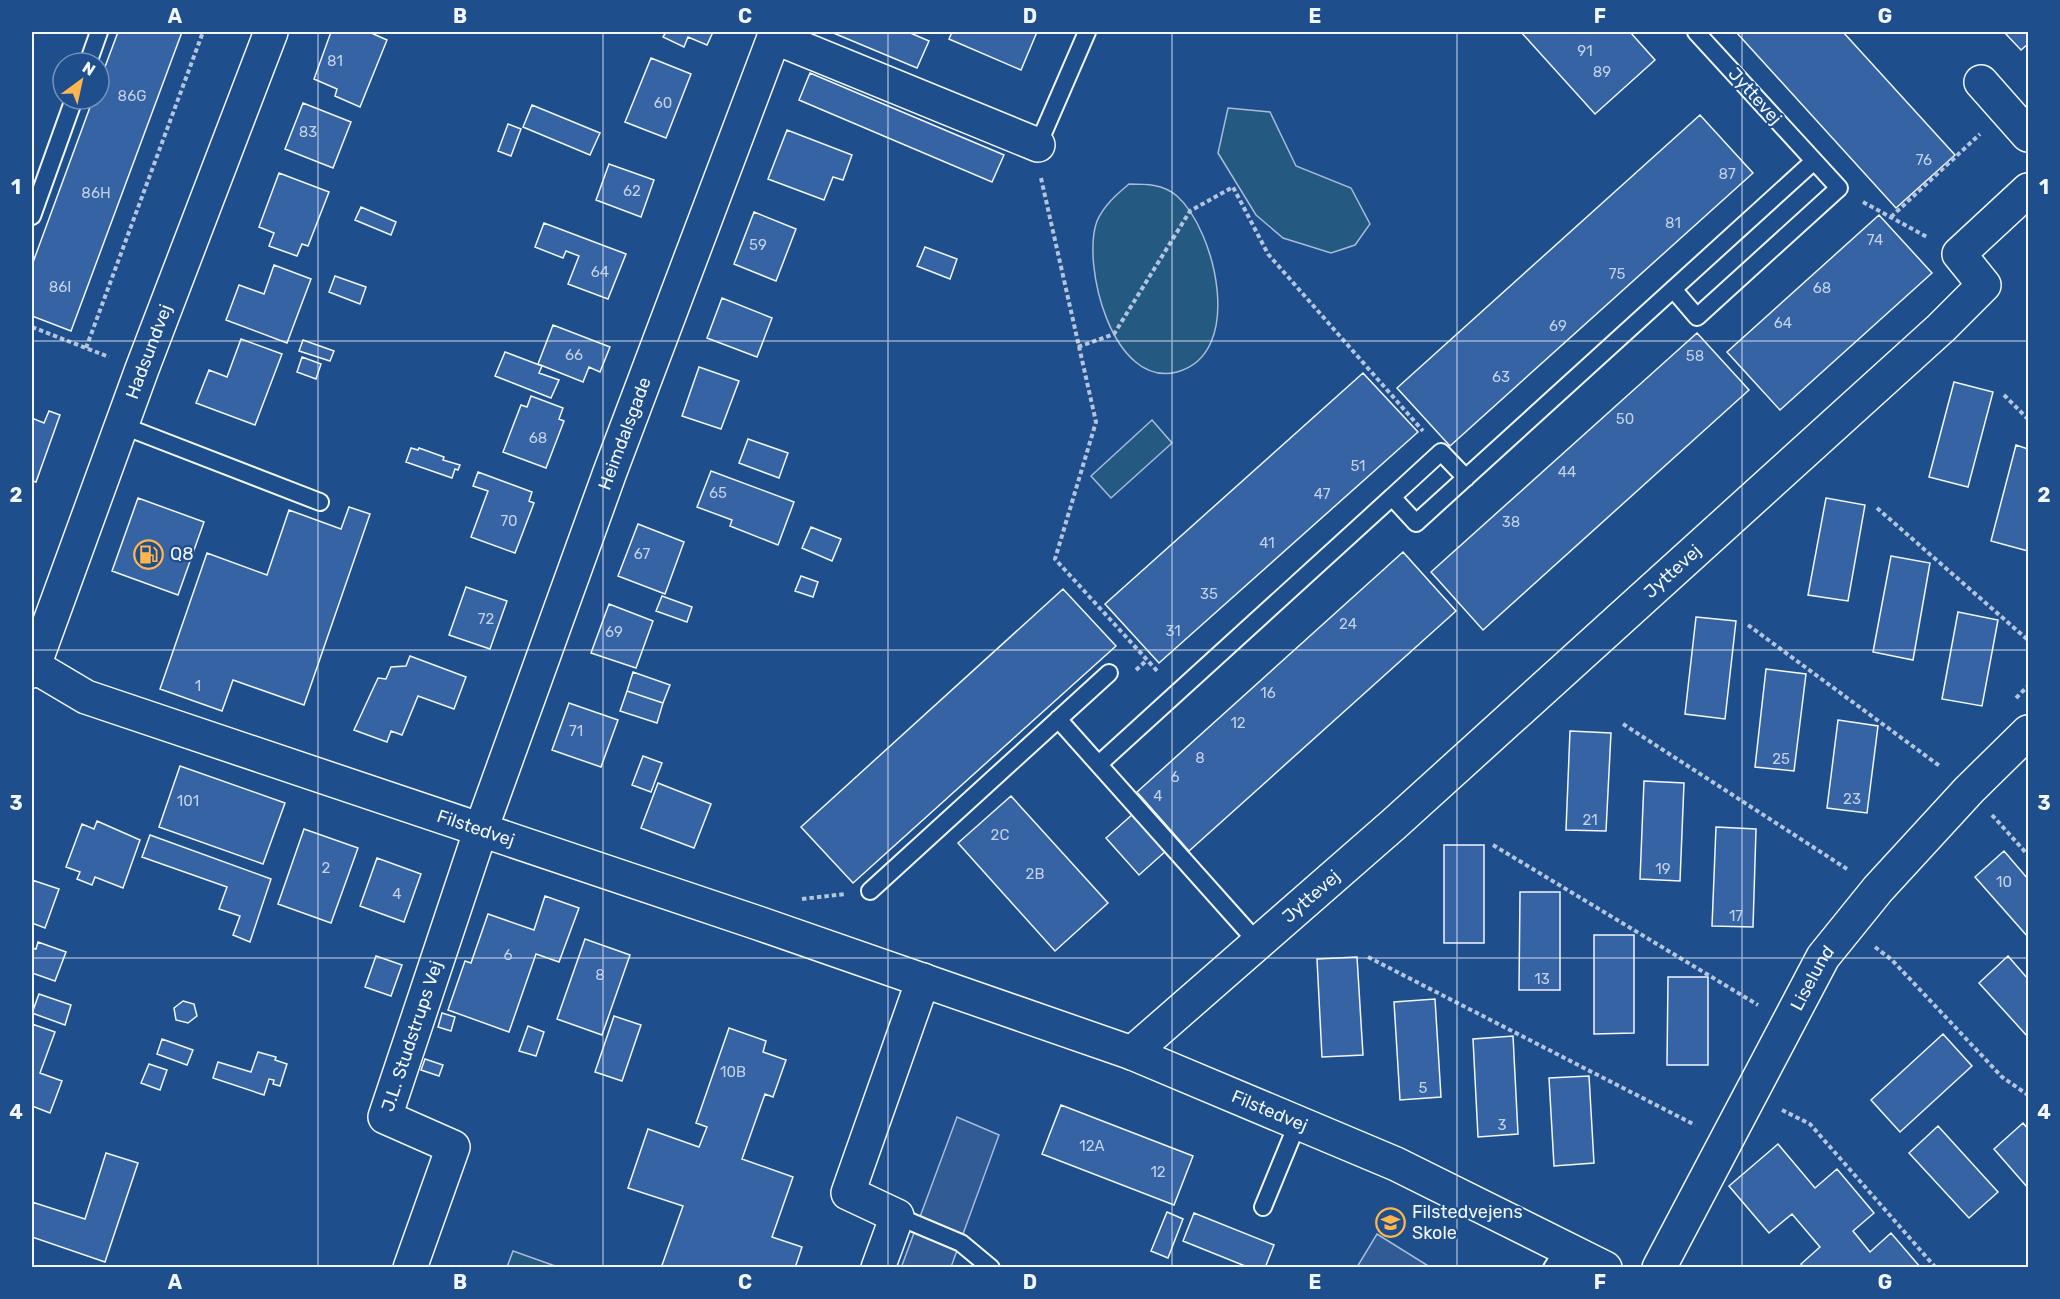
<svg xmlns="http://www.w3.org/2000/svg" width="2060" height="1299" viewBox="0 0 2060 1299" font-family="Rubik,sans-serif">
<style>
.green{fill:#245a82;stroke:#a8bbd7;stroke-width:1.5}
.parking{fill:#305b95;stroke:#a8bbd7;stroke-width:1.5}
.building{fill:#3563a3;stroke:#f2f6ff;stroke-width:1.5}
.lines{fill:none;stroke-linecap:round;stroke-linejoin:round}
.service-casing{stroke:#f2f6ff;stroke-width:20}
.minor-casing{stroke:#f2f6ff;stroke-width:36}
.tertiary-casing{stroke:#f2f6ff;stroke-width:36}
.path{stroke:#b3c4dc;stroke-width:4;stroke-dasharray:4.5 3;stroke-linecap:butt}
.service{stroke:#1f4e8c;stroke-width:16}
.minor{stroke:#1f4e8c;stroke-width:33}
.tertiary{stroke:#1f4e8c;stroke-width:33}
.grid{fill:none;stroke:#f2f6ff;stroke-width:1.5;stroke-opacity:0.55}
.labels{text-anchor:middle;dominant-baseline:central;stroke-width:4.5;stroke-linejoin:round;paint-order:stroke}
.number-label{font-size:15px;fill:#c3d1e8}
.street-label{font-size:18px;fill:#f2f6ff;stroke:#1f4e8c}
.poi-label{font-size:18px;fill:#f2f6ff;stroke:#1f4e8c;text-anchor:start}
.neatline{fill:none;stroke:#f2f6ff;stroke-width:2}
.grid-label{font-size:20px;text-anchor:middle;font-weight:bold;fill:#f2f6ff}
</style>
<rect width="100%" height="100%" fill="#1f4e8c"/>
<!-- green -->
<path class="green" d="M1228,108L1270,112L1296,166L1351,188L1370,224L1355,245L1331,253L1283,238L1256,215L1218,153Z
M1129,184C1146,184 1163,184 1177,196C1216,231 1245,354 1177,372C1113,389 1081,265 1097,221C1104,205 1116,195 1129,184Z
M1152,420L1172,443L1111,498L1091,476Z
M513,1251L558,1267H507Z"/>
<!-- parking -->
<path class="parking" d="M957,1117L999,1135L951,1267L901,1268Z
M1377,1234L1430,1267H1357Z"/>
<!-- building -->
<path class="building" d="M118,32H182L71,331L32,316V265L93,99H99V83Z
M331,32H369L387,40L360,107L335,96L337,89L314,79Z
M666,32H713L707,45L688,37L684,47L663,37Z
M831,32H908L929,41L917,68Z
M952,32H1037L1021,70L949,39Z
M1521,32H1630L1655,60L1595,114Z
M1736,32H1843L1955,155L1896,208Z
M2004,32H2028V44L2021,50Z
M651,58L691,74L666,138L625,122Z
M810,73L1004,155L992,182L799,100Z
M303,103L351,122L333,168L285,149Z
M532,105L600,133L590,155L523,127Z
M1700,115L1753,173L1450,446L1397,388Z
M508,124L521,129L511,156L498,151Z
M787,130L852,155L843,180L833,177L824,200L768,179Z
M609,164L654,180L641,217L596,200Z
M279,173L329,192L308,246L302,244L297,256L269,246L274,233L259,227Z
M361,207L396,222L391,235L355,220Z
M754,212L796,229L776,281L734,264Z
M1879,215L1932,273L1780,410L1727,352Z
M544,223L626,254L608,299L568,284L579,256L566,251L563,258L535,247Z
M925,247L957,259L950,279L917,266Z
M274,265L311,279L287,343L226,320L239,285L264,294Z
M335,276L366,287L360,304L329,292Z
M722,298L772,318L757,357L707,338Z
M553,325L610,347L600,372L589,367L583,382L538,364Z
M1697,333L1749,390L1483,630L1431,572Z
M241,339L282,354L255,425L196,403L209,370L227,377Z
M303,340L334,351L330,361L299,351Z
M505,352L542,366L539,373L559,380L551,398L495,376Z
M302,357L321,364L316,379L297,372Z
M699,367L739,381L721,429L682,416Z
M1363,373L1418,432L1159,663L1105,604Z
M1954,382L1993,392L1968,487L1929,477Z
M531,396L563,408L559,419L564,421L546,468L503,452L521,405L527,407Z
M49,411L60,415L36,482L32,481V418L44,423Z
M748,439L788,453L779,478L739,463Z
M2016,445L2028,449V551L1991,541Z
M411,448L418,450L419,448L444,457L443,460L460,465L458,470L455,469L452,478L406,462Z
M711,471L794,502L778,545L730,526L732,520L697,507Z
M478,472L532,492L529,501L534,503L515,553L471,537L488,491L473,486Z
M138,498L204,522L178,595L112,571Z
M1826,498L1865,505L1848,601L1808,595Z
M349,507L370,514L304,705L233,680L222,711L160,689L207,553L267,575L289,510L341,529Z
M638,524L684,542L665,594L618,576Z
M811,527L841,539L832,561L802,548Z
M1403,552L1456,611L1189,851L1137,792Z
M1891,556L1930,563L1913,660L1873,652Z
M801,576L818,582L813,597L795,591Z
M466,587L507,601L490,649L449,635Z
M1063,589L1116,646L853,883L801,827Z
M662,596L692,607L687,622L656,611Z
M609,604L653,621L636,668L591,653Z
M1958,612L1998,620L1982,706L1942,699Z
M1696,617L1736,621L1725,719L1685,714Z
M410,656L466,677L454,709L418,696L402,735L391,731L387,742L354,730L378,678L386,679L391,667L406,666Z
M1766,669L1806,674L1794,771L1755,767Z
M633,672L670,685L663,703L627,691Z
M627,691L663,703L657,723L620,711Z
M569,703L618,720L601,767L552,750Z
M1838,720L1878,726L1867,813L1827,808Z
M1570,731L1611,733L1606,831L1566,830Z
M643,756L662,763L651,792L632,785Z
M180,766L285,803L263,864L159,827Z
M1644,781L1684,783L1680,881L1640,879Z
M658,783L711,804L694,848L641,828Z
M1011,796L1108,903L1055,951L958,843Z
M1134,813L1167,850L1139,875L1106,838Z
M97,821L140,840L123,888L95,877L92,885L77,879L80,872L66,867L82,824L94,829Z
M1716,827L1756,829L1753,927L1712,926Z
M304,829L358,848L331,923L278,904Z
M150,835L271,879L250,942L233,935L240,916L219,909L227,887L142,857Z
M1444,845H1484V943H1444Z
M2004,851L2028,879V937L1975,877Z
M377,858L421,874L404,922L360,906Z
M32,880L59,889L45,928L32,923Z
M1520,892H1560V990H1519Z
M545,896L579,908L559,962L536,954L509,1032L448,1010L465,961L471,963L488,914L534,930Z
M1594,935H1634V1033L1594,1034Z
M585,939L630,955L602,1035L557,1019Z
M38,942L66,952L55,981L32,973V948L36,949Z
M376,956L402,965L391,996L365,987Z
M2008,956L2028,979V1037L1979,983Z
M1357,957L1363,1055L1322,1057L1317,959Z
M1668,977H1708V1065H1667Z
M39,994L71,1005L65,1025L32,1013Z
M1435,999L1441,1097L1400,1100L1394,1002Z
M183,1001L194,1004L197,1016L188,1023L176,1020L174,1008Z
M442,1013L455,1017L451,1031L438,1027Z
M614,1016L641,1025L622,1081L595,1072Z
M32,1024L55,1032L40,1073L62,1081L50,1113L32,1106Z
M528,1026L544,1032L536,1056L519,1051Z
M729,1028L766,1041L763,1052L786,1060L773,1097L765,1094L742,1159L793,1177L772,1237L802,1247L795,1268H661L683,1206L628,1188L648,1129L699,1147L707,1127L696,1123Z
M1943,1034L1972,1066L1900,1132L1871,1100Z
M1513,1036L1518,1134L1478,1137L1473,1039Z
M162,1039L193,1050L187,1065L157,1054Z
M258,1052L276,1057L275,1060L287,1064L280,1086L273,1084L274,1080L269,1079L264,1095L213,1078L218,1062L251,1072Z
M425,1059L443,1065L439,1076L421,1070Z
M149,1064L167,1070L160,1090L141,1083Z
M1589,1076L1594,1163L1554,1166L1549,1078Z
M1061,1105L1193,1156L1174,1205L1042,1154Z
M2023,1123L2028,1129V1188L1994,1149Z
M1938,1126L1998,1192L1969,1218L1909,1153Z
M1778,1144L1815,1188L1837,1169L1874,1213L1853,1231L1870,1252L1891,1233L1921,1268H1804L1801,1264L1820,1247L1792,1214L1769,1233L1729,1186Z
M106,1153L138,1163L105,1262L32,1237V1202L85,1219Z
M1167,1212L1183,1219L1168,1258L1151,1251Z
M1194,1213L1274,1245L1265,1268H1250L1183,1241Z"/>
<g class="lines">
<defs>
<path id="service" d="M88,63L99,32
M1038,145L1087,32
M32,216L74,99
M1673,289L1697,317L1839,188L1696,32
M121,425L320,502
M1392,497L1441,452L1466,478
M1058,719L1258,943
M1099,764L1392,497L1416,523L1814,161
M870,891L1109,673
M1263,1207L1298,1122
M897,1216L961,1243L991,1268
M1552,1268L1566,1246"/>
<g id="minor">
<path d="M774,37L1038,145"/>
<path d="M1981,82L2028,135"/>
<path id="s1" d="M32,665L86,697L758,923L1132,1053L1396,1164L1605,1268"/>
<path id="s2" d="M1132,1053L1394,824L1941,328L1984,285L1959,254L2028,190"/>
<path id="s3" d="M410,1268L453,1147L385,1117L480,832L610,472L776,32"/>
<path d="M878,1268L897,1216L848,1193L923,980"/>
<path id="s4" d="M1659,1268L1823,957L1878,889L1969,790L2028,732"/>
</g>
<g id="tertiary">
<path id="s5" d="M32,671L142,369L271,32"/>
</g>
</defs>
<!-- service casing -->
<use href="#service" class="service-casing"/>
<!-- minor casing -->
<use href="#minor" class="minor-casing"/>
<!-- tertiary casing -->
<use href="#tertiary" class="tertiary-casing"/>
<!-- path -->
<path class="path" d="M1041,178L1096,422L1055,559L1159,673
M1863,202L1927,237
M1891,217L1980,134
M32,327L109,357
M1078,347L1114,334L1190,211L1233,187L1268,254L1423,431
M86,348L203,32
M2004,395L2028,419
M1877,508L2028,640
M1748,625L1941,767
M1136,670L1147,660
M2016,698L2028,686
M1623,724L1847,869
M1992,815L2028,855
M1493,845L1758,1005
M802,899L845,894
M1875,947L1892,960L2002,1077L2028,1095
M1368,957L1695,1125
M1782,1110L1810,1124L1936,1268"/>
<!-- service -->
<use href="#service" class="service"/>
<!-- minor -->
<use href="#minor" class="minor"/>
<!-- tertiary -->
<use href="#tertiary" class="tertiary"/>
</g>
<!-- grid -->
<path class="grid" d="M318,32V1268M603,32V1268M888,32V1268M1172,32V1268M1457,32V1268M1742,32V1268M32,341H2028M32,650H2028M32,958H2028"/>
<!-- icons -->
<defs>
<symbol id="fuel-ring" viewBox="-11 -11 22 22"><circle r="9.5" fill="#1f4e8c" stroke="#ffb74d" stroke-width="1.5"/><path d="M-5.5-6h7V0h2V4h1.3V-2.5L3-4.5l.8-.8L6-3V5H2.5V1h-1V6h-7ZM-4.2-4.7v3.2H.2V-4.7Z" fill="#ffb74d"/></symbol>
<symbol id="school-ring" viewBox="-11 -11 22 22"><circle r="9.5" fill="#1f4e8c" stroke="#ffb74d" stroke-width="1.5"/><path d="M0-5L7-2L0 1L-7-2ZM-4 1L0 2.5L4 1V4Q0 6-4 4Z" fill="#ffb74d"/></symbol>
</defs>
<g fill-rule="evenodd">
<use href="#fuel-ring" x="132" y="538" width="33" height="33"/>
<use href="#school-ring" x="1374" y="1206" width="33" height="33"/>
</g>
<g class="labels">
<!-- number labels -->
<g class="number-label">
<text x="1585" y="51">91</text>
<text x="335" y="61">81</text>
<text x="1602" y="72">89</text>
<text x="132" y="96">86G</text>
<text x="663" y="103">60</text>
<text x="308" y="132">83</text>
<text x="1924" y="160">76</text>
<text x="1727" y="174">87</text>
<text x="632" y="191">62</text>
<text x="96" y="193">86H</text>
<text x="1673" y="223">81</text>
<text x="1875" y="240">74</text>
<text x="758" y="245">59</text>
<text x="600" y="272">64</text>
<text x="1617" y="274">75</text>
<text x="60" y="287">86I</text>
<text x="1822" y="288">68</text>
<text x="1783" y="323">64</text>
<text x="1558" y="326">69</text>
<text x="574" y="355">66</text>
<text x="1695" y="356">58</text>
<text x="1501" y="377">63</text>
<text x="1625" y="419">50</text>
<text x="538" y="438">68</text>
<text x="1358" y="466">51</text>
<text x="1567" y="472">44</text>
<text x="718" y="493">65</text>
<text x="1322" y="494">47</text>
<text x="509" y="521">70</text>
<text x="1511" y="522">38</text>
<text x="1267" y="543">41</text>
<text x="642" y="554">67</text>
<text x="1209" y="594">35</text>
<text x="486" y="619">72</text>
<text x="1348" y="624">24</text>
<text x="1173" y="631">31</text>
<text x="614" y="632">69</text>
<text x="198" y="686">1</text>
<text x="1268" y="693">16</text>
<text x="1238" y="723">12</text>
<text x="576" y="731">71</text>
<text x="1200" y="758">8</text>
<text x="1781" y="759">25</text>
<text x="1175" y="777">6</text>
<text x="1158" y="796">4</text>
<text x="1852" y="799">23</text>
<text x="188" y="801">101</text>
<text x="1590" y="820">21</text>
<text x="1000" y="835">2C</text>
<text x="326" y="868">2</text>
<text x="1663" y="869">19</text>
<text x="1035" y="874">2B</text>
<text x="2004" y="882">10</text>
<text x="397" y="894">4</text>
<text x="1736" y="916">17</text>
<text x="508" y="955">6</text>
<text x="600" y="975">8</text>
<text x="1542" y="979">13</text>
<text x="733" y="1072">10B</text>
<text x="1423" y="1088">5</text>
<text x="1502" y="1125">3</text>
<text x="1092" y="1146">12A</text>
<text x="1158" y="1172">12</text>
</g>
<!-- street labels -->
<g class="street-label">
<text transform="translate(1755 96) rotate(48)">Jyttevej</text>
<text stroke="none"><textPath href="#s5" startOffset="340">Hadsundvej</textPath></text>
<text stroke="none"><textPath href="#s3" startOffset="927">Heimdalsgade</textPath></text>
<text stroke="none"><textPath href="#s2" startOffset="724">Jyttevej</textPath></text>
<text stroke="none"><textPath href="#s1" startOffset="474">Filstedvej</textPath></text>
<text stroke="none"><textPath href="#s2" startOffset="238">Jyttevej</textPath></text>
<text stroke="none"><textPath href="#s4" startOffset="328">Liselund</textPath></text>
<text stroke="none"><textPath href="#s3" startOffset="288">J.L. Studstrups Vej</textPath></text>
<text stroke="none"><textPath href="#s1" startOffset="1317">Filstedvej</textPath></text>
</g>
<!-- poi labels -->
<g class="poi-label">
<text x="170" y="554">Q8</text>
<text x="1412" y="1212">Filstedvejens<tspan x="1412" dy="21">Skole</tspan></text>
</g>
</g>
<!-- border -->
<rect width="2060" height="1299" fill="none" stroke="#1f4e8c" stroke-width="66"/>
<!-- north arrow -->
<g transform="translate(81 81) rotate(33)"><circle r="28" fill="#1f4e8c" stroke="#7391ba" stroke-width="1.5"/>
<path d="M0-4.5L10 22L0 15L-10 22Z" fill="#ffb74d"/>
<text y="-9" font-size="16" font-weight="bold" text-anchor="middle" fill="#f2f6ff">N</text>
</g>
<rect x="33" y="33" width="1994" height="1233" class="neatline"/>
<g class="grid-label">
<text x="175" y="23">A</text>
<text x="460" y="23">B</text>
<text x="745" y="23">C</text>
<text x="1030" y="23">D</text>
<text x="1315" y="23">E</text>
<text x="1600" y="23">F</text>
<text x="1885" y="23">G</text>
<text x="16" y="194">1</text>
<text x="2044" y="194">1</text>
<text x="16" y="502">2</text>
<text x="2044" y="502">2</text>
<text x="16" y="810">3</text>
<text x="2044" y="810">3</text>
<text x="16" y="1119">4</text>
<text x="2044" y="1119">4</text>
<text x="175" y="1289">A</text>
<text x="460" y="1289">B</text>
<text x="745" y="1289">C</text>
<text x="1030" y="1289">D</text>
<text x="1315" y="1289">E</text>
<text x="1600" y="1289">F</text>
<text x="1885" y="1289">G</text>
</g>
</svg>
